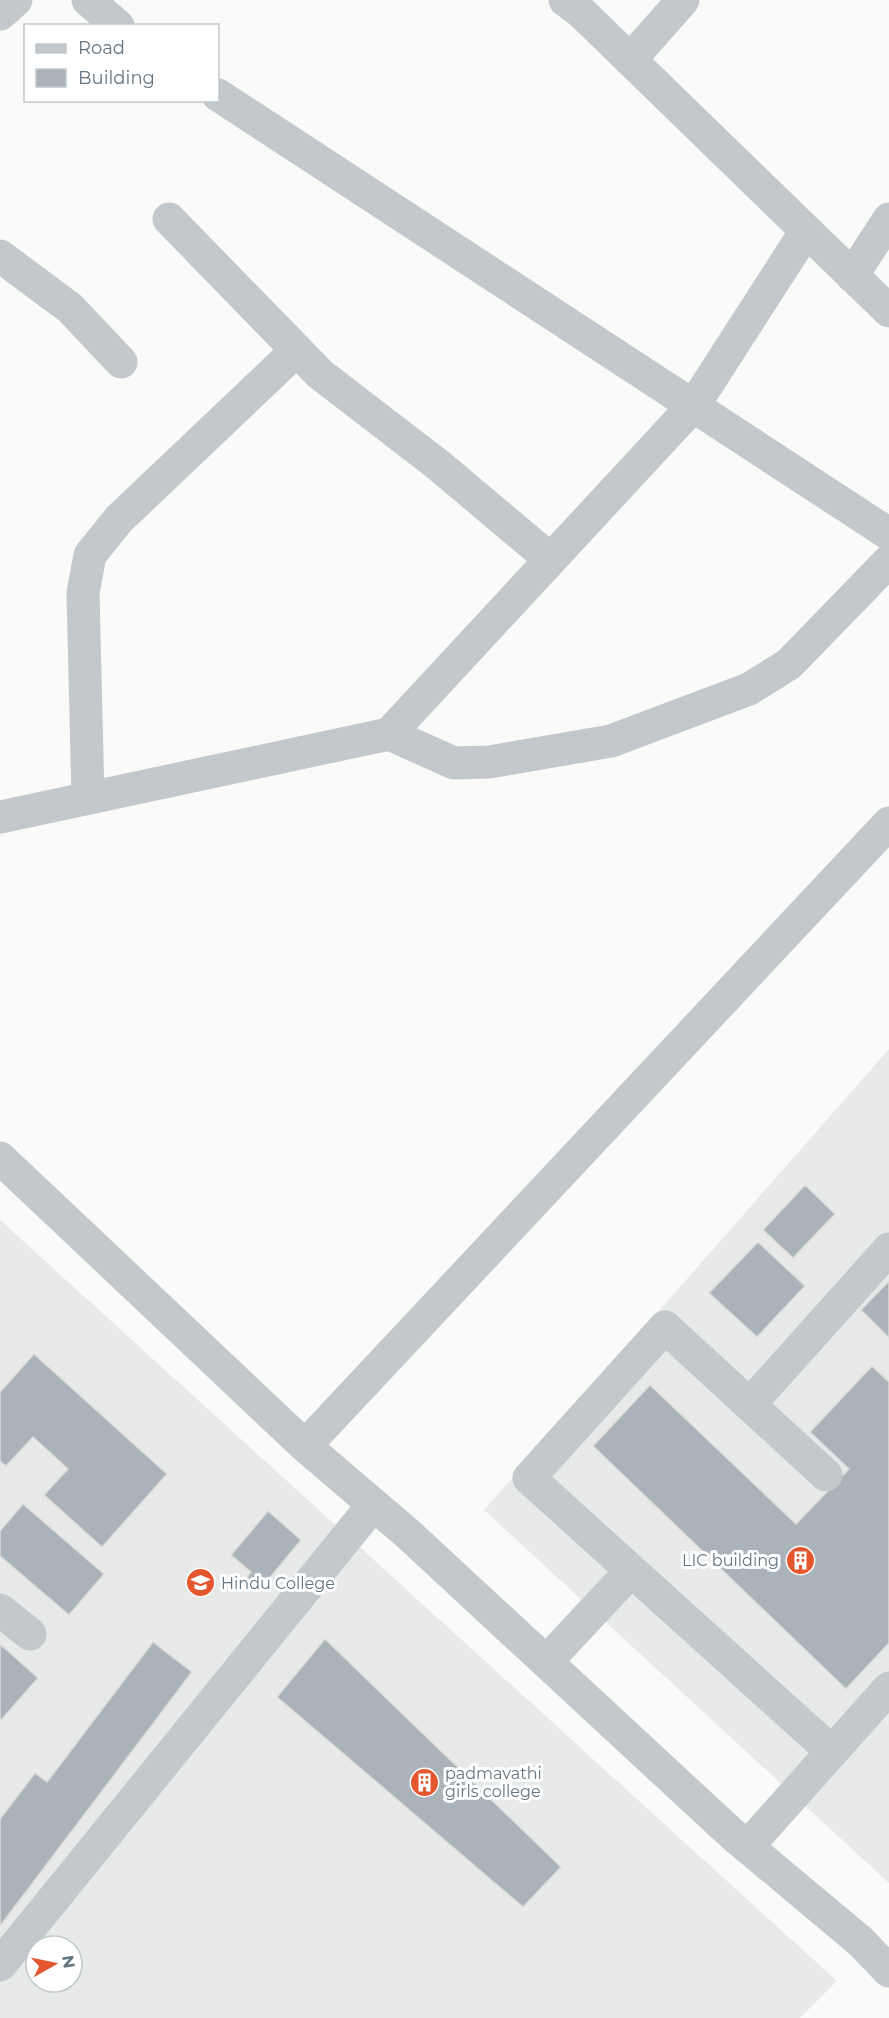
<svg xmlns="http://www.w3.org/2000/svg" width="889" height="2018" viewBox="0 0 889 2018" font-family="Montserrat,sans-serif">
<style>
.built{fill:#e8e9e9;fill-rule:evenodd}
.building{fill:#aab3b9;stroke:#dcdcda;stroke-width:1.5}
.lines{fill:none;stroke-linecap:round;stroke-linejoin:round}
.minor{stroke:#c3c8cc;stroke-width:33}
.labels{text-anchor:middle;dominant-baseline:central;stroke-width:6;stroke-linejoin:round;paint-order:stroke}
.poi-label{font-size:16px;fill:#657683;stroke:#fff;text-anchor:start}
</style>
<rect width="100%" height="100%" fill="#fafaf8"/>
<!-- built -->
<path class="built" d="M889,1049V1883L484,1510Z
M0,1220L837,1981L800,2018H0ZM36,1946H72V1982H36Z"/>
<!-- building -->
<path class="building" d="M805,1185L835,1214L793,1258L763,1230Z
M758,1242L805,1286L757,1337L709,1293Z
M889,1281V1338L861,1310Z
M34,1354L167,1474L102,1547L44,1495L68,1469L33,1437L6,1466L0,1461V1392Z
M872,1366L889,1382V1643L846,1689L593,1446L650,1385L796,1524L849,1469L810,1432Z
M23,1504L104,1574L69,1615L0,1556V1531Z
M268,1511L301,1540L258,1592L244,1581L251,1572L231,1555Z
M325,1639L561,1867L523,1907L277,1697Z
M153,1642L192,1672L0,1926V1819L35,1773L47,1782Z
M0,1644L38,1678L1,1720L0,1719Z"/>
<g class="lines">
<!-- minor -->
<path class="minor" d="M88,0L118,26
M565,0L582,13L889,311
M0,14L16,0
M630,60L683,0
M218,95L889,534
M169,219L320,374L437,464L550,559
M0,256L70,308L121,362
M852,276L889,219
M389,734L454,763L489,762L611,741L749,689L789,664L889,561
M88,798L83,593L90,555L119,519L297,350
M0,817L389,734L694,405L806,231
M0,1158L305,1446L407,1533L732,1834L860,1941L889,1971
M750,1404L889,1249
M305,1446L889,823
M826,1475L665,1327L529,1478L831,1751
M0,1610L30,1634
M546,1662L631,1571
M747,1847L889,1688
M0,1965L373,1505"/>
</g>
<!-- icons -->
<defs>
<symbol id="building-disc" viewBox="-11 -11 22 22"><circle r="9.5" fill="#e4572e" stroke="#fff"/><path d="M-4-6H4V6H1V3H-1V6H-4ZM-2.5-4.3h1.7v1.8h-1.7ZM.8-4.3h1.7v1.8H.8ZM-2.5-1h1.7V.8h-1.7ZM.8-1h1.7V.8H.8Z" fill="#fff"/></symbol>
<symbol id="university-disc" viewBox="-11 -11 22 22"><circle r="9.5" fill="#e4572e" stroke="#fff"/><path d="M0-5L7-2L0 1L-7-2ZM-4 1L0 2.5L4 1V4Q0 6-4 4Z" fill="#fff"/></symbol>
</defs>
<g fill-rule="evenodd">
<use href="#building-disc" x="784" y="1544" width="33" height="33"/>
<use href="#university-disc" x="184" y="1566" width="33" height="33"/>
<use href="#building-disc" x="408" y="1766" width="33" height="33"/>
</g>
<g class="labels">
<!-- poi labels -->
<g class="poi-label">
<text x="779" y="1560" text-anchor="end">LIC building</text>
<text x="221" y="1583">Hindu College</text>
<text x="445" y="1773">padmavathi<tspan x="445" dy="18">girls college</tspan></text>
</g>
</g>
<!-- legend -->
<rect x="24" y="24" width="195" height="78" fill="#ffffff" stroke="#c1c8cd" stroke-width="1.5"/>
<rect x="36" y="44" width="30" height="9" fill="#c3c8cc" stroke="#c1c8cd" stroke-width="1.5"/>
<text x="78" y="54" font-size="18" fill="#657683">Road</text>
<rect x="36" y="69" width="30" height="18" fill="#aab3b9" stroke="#c1c8cd" stroke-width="1.5"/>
<text x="78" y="84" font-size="18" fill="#657683">Building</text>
<!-- north arrow -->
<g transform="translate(54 1964) rotate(81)"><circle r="28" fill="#ffffff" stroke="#c1c8cd" stroke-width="1.5"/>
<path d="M0-4.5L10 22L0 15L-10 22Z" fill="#e4572e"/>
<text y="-9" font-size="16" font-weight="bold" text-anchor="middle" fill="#657683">N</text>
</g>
</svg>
